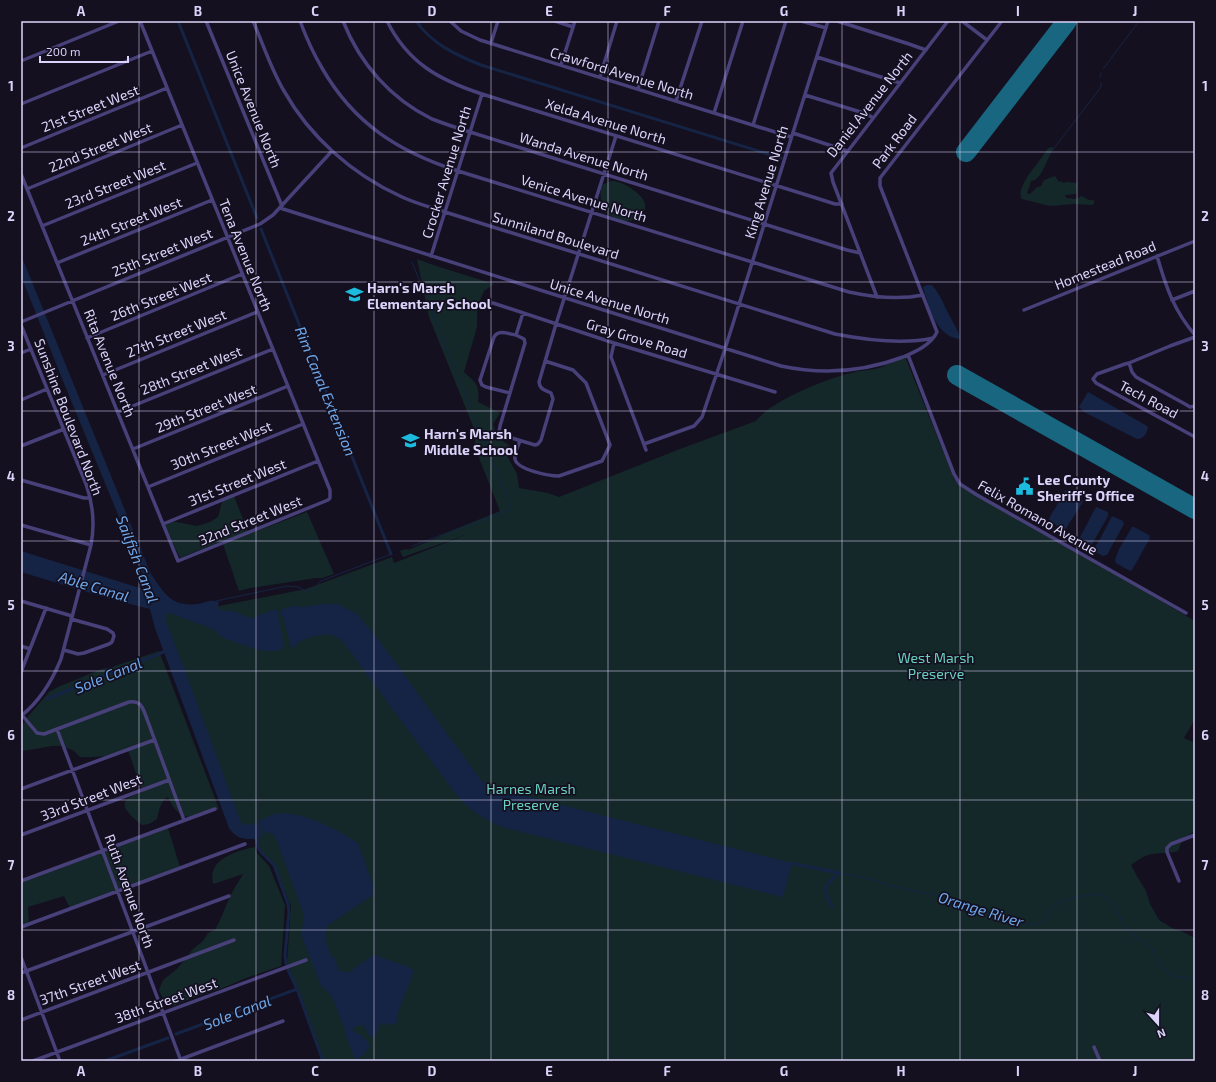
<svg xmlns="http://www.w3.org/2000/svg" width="1216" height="1082" viewBox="0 0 1216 1082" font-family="'Exo 2',sans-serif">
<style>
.green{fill:#142829}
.water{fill:#152444}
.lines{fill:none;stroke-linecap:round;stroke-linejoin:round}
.stream{stroke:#152444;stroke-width:1}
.canal{stroke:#152444;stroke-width:3}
.runway{stroke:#18667f;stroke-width:20}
.minor{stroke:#474079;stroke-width:3.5}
.grid{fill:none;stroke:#dbd4fa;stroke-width:1;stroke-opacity:0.55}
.labels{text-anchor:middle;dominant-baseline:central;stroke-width:3.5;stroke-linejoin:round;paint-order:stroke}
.street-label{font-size:14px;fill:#dbd4fa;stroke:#141020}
.poi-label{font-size:14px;font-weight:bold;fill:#dbd4fa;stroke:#141020;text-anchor:start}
.park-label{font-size:14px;fill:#69d0bf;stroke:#141020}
.water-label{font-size:15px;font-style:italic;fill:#6fa9ed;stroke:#141020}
.neatline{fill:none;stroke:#dbd4fa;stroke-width:1.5}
.grid-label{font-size:13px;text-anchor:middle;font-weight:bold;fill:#dbd4fa}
</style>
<rect width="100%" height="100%" fill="#141020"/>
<!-- green -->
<path class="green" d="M1053,147V149C1049,156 1042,175 1037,178C1036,180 1033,180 1031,181L1029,188L1027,192L1028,194H1030L1036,188L1041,186L1044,180L1055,176L1059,182L1061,181L1063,183L1067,182L1077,183V188L1076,194L1065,195L1066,198L1077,199L1079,198L1080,196C1084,196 1087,201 1094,200V204L1092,205L1073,204L1050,206L1022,199C1014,187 1042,160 1048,148Z
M611,181C621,181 628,186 636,192C666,215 614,238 602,203C600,197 600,191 602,185Z
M417,259L436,266L494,284L484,291L477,308V327L464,372C476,383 480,385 478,402L500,413L493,424L497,437L510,446L507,456L517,474L519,488L548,493L559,497L680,449L756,421C772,400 828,378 855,372C869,369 884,371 894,358L906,356V359L954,479L1195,621V719L1184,738L1195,743V831C1186,836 1181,841 1178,851C1168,854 1158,852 1148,855C1142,857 1137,861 1131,865L1138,878L1146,891L1150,904L1159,920L1172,928L1181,931L1195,938V1061H323L287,962L291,906L273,865L260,850L252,828L239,827L159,603L189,612L306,589L392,557L394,563L468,534L403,557L400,551L406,549L408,550L439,537L441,535L500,511L474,445L477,436L429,317Z
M233,494L249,534L307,512L334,574L322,578H316L250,588L239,591L222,541L180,558L163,523L171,521L197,526L210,522L218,517L223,498Z
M159,651L219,809C195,817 181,826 168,797C160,801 159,811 157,819L149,824L142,825C136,820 116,806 129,798C133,795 139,794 143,792L139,782L128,750L112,756L90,757H80L74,751L62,746H52L23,751L21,749V727L26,719L49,692L58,687L102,669L112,667Z
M168,828L180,867L71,910L64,896L28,907L29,926L21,930V883Z
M255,847L256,852L269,866L285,905L281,966L246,978L223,988L209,992L182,1002L174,1006C166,1002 162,999 159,990L163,980L177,969L192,950L203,941L208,933L215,930C221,920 225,907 230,897C233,889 239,882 243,874L213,884C207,859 236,851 255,847Z"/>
<!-- water -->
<path class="water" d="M21,255L151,574C165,594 171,607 198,604C208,602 210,599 219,602L218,607L222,611H233L253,619L256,616L277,609L284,648C269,656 249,647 235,642C230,640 224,639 220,636C218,633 217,631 213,629L172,614L168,613L165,616V619L183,665L240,820L243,825L258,823L262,831C261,841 259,838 251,839C241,839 235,837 229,828L155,628L150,609L110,599L21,572V551L143,589H146V586L142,573L61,376L21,276Z
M927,285H932C940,294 943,303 948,313C952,321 957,328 960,337L958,339C935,334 929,307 923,287Z
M1088,392L1147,426L1148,428C1146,434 1144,439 1137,439L1084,412L1079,407Z
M1066,490L1081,499L1083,502L1065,530H1063L1049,520C1050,515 1053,512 1056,507C1059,501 1060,494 1066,490Z
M1096,507L1108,512V516L1091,546L1089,547L1078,541Z
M1112,516L1123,521L1124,524L1107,555L1103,556L1094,551V548L1100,539Z
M1132,527H1134L1149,535L1150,538L1132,570L1130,571L1116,563L1115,560L1119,549Z
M324,604H338L357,614L381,643L480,779L489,785L498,789L792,863L783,897L502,827C485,820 471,811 458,797L343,642C341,640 338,637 335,636C327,633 309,636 301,641C297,643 296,647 291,648L283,616L281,617L280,611L283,610L285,608L296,606L302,607Z
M285,813C311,816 336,829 358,843L374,888V894L327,926L325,939L331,956L335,959L339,971L350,972H354L352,968H354L374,955L409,967L414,971L398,1012L397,1023L386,1025L384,1023L379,1024V1028L374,1037L371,1038L363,1025L353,1027L354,1032C362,1033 367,1040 370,1047L362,1056L358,1058V1061H356L345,1034V1030L333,999L328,992L321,986L302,937C301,929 304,923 304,915L275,836L269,832L263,834V831L259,822H255L275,814Z"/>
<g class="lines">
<!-- stream -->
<path class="stream" d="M1103,69L1139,21
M1100,77L1101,73
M1048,156L1098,91L1101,86V83
M412,262L512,509L412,546
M216,601L287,586L298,587L306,591L314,589L321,581L391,554
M839,873L871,879L892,886L946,897L995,917L1014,922L1034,925L1042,923L1053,906L1062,901L1077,897L1096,894L1100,895L1105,897L1114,904L1121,920L1130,933L1137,938L1143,940L1151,946L1153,953L1166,971L1175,976L1195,979"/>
<!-- canal -->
<path class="canal" d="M178,21L257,218
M416,21C432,44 456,55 481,65L781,158
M261,229L391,554
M47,699L166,651
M256,837L258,847L261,852L274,865L288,904L289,912L285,955L286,963L289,972L297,989L323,1061
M790,863L839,873
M832,907C829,902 823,890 827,885C829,881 836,877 839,873
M176,1034L297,989
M105,1061L168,1038"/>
<!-- runway -->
<path class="runway" d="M966,152L1067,21
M957,375L1195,509"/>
<!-- minor -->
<path class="minor" d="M206,21L282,206
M253,21C263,44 271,69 284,91C310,137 352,174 400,196C414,203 430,207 445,212L835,334C866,340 903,345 933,338
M300,21C306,37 313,53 322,68C354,124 399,152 458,171L849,292C872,297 899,300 923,295
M343,21C360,64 391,99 432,119C445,124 457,128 470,132L847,250L860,253
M387,21C408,63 439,80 482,94L813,197L835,204H842
M450,21L461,31L480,40L791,137
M555,21L573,27
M801,21L826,28
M837,21L909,44L926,50
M962,21L987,40
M491,43L498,21
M817,57L900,83
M21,61L119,21
M561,65L575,21
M600,77L617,21
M638,89L659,21
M805,95L867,114L873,118
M676,101L702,21
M21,104L152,51
M714,113L743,21
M753,125L786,21
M793,133L847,151
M21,148L167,88
M21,174L178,561L328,500L330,498V490L140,21
M27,189L182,125
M280,208L781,366C823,375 863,372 903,357C915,352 931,345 937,332L880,186V178L1002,21
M42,226L197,163
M431,256L482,94
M1157,256C1166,287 1174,311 1195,335
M57,263L212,200
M877,297L833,182L831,173L948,21
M1172,300L1195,291
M493,303L614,343L775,392
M1024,310L1195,241
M523,313L516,335L524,339L525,343L500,426L499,432L502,435L535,445L538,444L541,440L553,399L551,393C545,390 540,390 539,382L556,324L616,136
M21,322L260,224L273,215L332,151
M21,325L86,484C93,504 95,524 91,545L61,659C52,681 40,701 21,716
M1195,337L1170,346L1129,363L1125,364L1097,374L1093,379L1096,383L1195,437
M87,338L242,274
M614,343L611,357L646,450
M21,353L31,349
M908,355L954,474L960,484L977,495L1186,613
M1129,363L1132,372L1136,377L1185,404L1190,407L1195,406
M103,375L257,312
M510,393L486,387L482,385L480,380L494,337C499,329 508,334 516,335
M21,400L47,389
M118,412L273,349
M520,441C518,446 514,454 515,459C517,470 550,476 559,476L602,461L610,445L586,383L573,370L545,361
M644,444L694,426L702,417L725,349L828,21
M21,446L64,429
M133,449L288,386
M21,480L84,498H90
M148,487L303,424
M163,524L318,461
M21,525L91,545
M21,601L72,616
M21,646L30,649
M64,650L78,654L84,653L109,644L112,642L114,636L113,633L107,629L71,619
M21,672L46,608
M22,715L37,733L44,734L129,702C142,700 143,709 147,719L184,820
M57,729L181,1061
M21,789L154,740
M21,835L169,780
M21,881L215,809
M1179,881L1167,852V848L1171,844L1195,835
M21,927L245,844
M21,957L60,1061
M21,973L229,896
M21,1020L234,940
M1094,1047L1100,1061
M33,1061L306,960
M176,1061L283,1021"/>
</g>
<!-- grid -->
<path class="grid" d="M139,21V1061M256,21V1061M374,21V1061M491,21V1061M608,21V1061M725,21V1061M842,21V1061M960,21V1061M1077,21V1061M21,152H1195M21,282H1195M21,411H1195M21,541H1195M21,671H1195M21,800H1195M21,930H1195"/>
<!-- icons -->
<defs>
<symbol id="school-bare" viewBox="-9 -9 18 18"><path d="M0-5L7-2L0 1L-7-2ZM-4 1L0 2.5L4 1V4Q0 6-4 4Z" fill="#1cbbde" stroke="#141020" stroke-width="2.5" paint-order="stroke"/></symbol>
<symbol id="civic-bare" viewBox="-9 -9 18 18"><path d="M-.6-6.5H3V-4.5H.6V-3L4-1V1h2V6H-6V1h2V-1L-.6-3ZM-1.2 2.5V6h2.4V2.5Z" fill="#1cbbde" stroke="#141020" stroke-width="2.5" paint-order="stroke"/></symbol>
</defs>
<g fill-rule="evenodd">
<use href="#school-bare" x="342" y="282" width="25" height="25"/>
<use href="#school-bare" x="398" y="428" width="25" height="25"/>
<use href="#civic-bare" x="1012" y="474" width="25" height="25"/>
</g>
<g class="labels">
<!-- street labels -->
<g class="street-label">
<text transform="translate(622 73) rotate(17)">Crawford Avenue North</text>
<text transform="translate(869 104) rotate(-52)">Daniel Avenue North</text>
<text transform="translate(90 108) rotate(-22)">21st Street West</text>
<text transform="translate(254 109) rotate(68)">Unice Avenue North</text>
<text transform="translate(606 121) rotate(17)">Xelda Avenue North</text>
<text transform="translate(894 141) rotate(-53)">Park Road</text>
<text transform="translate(100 147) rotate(-22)">22nd Street West</text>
<text transform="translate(584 156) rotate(17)">Wanda Avenue North</text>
<text transform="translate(446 172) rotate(-73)">Crocker Avenue North</text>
<text transform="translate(766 182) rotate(-73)">King Avenue North</text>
<text transform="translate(115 184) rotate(-22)">23rd Street West</text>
<text transform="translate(584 198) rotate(17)">Venice Avenue North</text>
<text transform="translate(131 221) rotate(-22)">24th Street West</text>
<text transform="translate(556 235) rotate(17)">Sunniland Boulevard</text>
<text transform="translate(162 252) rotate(-22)">25th Street West</text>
<text transform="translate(246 255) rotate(68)">Tena Avenue North</text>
<text transform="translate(1105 265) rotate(-22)">Homestead Road</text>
<text transform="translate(161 296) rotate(-22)">26th Street West</text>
<text transform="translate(610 301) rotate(17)">Unice Avenue North</text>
<text transform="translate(176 333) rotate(-22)">27th Street West</text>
<text transform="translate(637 338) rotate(17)">Gray Grove Road</text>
<text transform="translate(110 363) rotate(68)">Rita Avenue North</text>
<text transform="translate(191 370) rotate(-22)">28th Street West</text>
<text transform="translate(1149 399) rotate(28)">Tech Road</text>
<text transform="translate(206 408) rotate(-22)">29th Street West</text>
<text transform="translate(69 417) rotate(69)">Sunshine Boulevard North</text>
<text transform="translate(221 445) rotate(-22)">30th Street West</text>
<text transform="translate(237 482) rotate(-22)">31st Street West</text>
<text transform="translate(1038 517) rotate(30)">Felix Romano Avenue</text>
<text transform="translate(250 520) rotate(-22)">32nd Street West</text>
<text transform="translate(91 797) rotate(-21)">33rd Street West</text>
<text transform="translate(130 891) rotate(70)">Ruth Avenue North</text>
<text transform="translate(90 982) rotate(-20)">37th Street West</text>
<text transform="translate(166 1000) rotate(-20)">38th Street West</text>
</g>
<!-- poi labels -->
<g class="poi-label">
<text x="367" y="287">Harn's Marsh<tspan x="367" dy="16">Elementary School</tspan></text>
<text x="424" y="433">Harn's Marsh<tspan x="424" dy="16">Middle School</tspan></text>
<text x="1037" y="479">Lee County<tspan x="1037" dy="16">Sheriff's Office</tspan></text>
</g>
<!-- park labels -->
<g class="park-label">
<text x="936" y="657">West Marsh<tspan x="936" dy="16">Preserve</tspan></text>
<text x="531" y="788">Harnes Marsh<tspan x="531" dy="16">Preserve</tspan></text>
</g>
<!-- water labels -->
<g class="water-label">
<text transform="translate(326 391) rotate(68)">Rim Canal Extension</text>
<text transform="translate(138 559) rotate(69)">Sailfish Canal</text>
<text transform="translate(94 586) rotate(17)">Able Canal</text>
<text transform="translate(108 675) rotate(-22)">Sole Canal</text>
<text transform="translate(981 909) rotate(17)">Orange River</text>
<text transform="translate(237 1012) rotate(-21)">Sole Canal</text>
</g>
</g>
<!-- border -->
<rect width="1216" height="1082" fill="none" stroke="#141020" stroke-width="44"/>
<!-- north arrow -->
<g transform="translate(1158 1024) rotate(159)" stroke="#141020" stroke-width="3" paint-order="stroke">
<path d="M0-3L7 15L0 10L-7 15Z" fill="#dbd4fa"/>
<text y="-6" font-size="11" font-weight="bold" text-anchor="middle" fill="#dbd4fa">N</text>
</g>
<!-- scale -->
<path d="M40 56v6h88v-6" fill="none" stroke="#dbd4fa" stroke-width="2"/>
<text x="46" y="56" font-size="12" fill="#dbd4fa" stroke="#141020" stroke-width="3" paint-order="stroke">200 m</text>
<rect x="22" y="22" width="1172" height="1038" class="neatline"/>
<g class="grid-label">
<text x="81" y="16">A</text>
<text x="198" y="16">B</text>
<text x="315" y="16">C</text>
<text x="432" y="16">D</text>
<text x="549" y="16">E</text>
<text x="667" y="16">F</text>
<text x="784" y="16">G</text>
<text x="901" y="16">H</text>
<text x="1018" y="16">I</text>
<text x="1135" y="16">J</text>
<text x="11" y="91">1</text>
<text x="1205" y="91">1</text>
<text x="11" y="221">2</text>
<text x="1205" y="221">2</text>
<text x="11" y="351">3</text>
<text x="1205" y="351">3</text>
<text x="11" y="481">4</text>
<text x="1205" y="481">4</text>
<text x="11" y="610">5</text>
<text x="1205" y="610">5</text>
<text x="11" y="740">6</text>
<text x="1205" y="740">6</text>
<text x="11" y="870">7</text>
<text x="1205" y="870">7</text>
<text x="11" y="1000">8</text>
<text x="1205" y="1000">8</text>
<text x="81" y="1076">A</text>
<text x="198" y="1076">B</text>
<text x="315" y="1076">C</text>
<text x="432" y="1076">D</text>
<text x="549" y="1076">E</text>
<text x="667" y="1076">F</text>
<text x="784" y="1076">G</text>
<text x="901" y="1076">H</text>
<text x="1018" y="1076">I</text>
<text x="1135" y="1076">J</text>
</g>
</svg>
